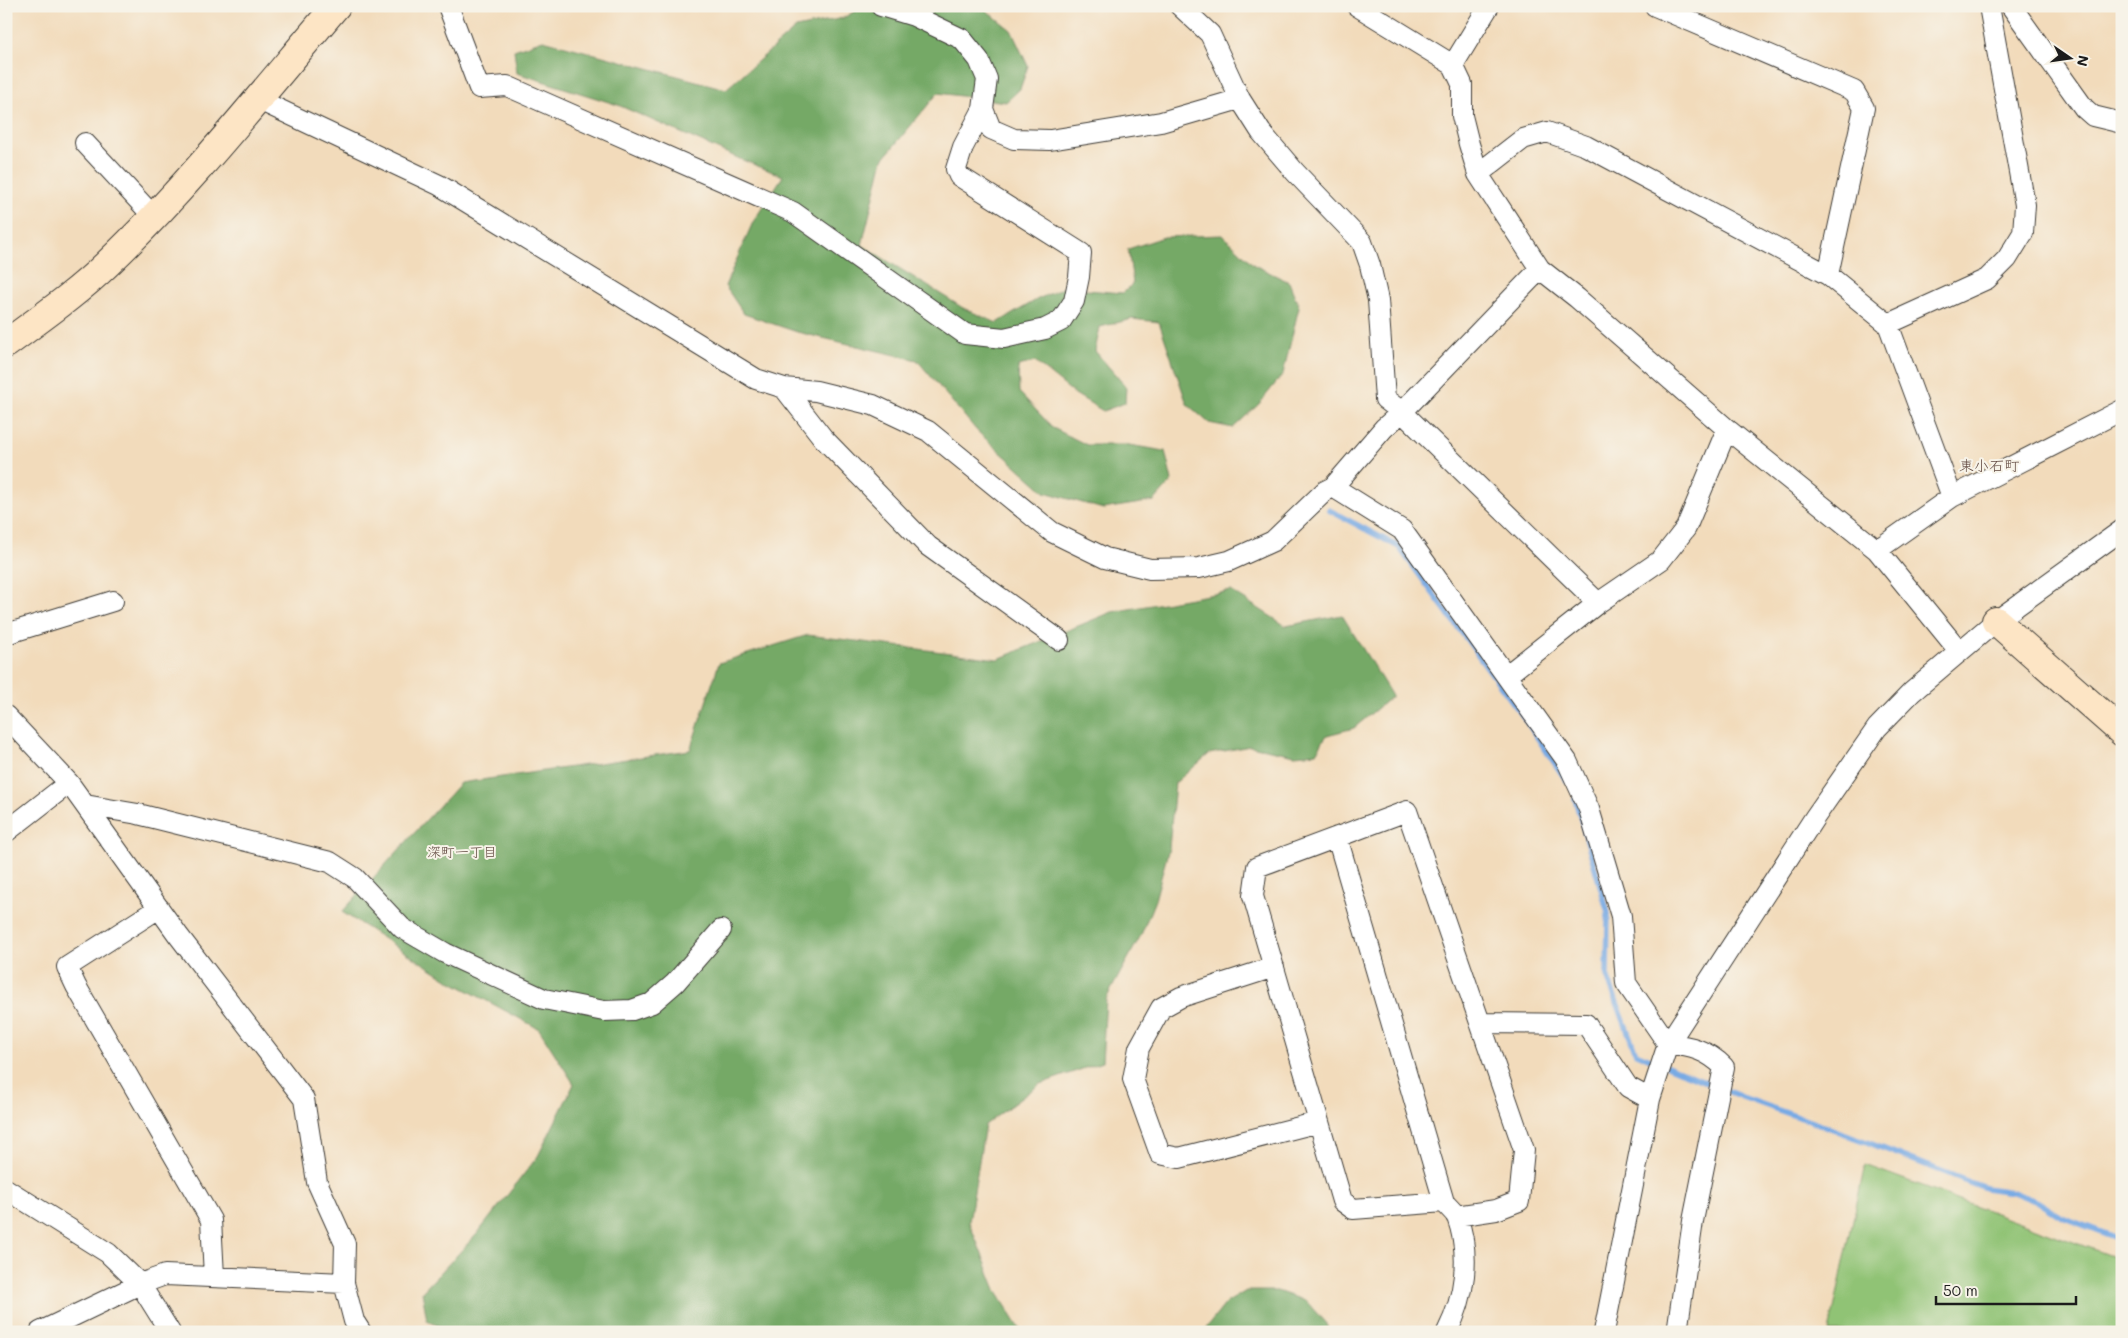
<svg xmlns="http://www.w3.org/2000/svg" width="2128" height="1338" viewBox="0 0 2128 1338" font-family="Mali,'Klee One',sans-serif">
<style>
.green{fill:#90c374;stroke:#567048}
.forest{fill:#74a966;stroke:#486241}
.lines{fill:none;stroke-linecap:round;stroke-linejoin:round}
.stream{stroke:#78aae4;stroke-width:5.5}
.street-casing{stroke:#3c3934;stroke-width:22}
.secondary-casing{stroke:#3c3934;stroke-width:30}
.street{stroke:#fff;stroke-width:20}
.secondary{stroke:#fde5c5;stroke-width:28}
.labels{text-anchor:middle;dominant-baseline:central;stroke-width:4;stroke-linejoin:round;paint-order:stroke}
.neighbourhood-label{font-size:14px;fill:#654d45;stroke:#f7f3e8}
.quarter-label{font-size:15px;fill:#654d45;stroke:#f7f3e8}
</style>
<rect width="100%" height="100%" fill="#f7f3e8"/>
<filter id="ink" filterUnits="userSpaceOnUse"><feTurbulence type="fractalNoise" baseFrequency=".02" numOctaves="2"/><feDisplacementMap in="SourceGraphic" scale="10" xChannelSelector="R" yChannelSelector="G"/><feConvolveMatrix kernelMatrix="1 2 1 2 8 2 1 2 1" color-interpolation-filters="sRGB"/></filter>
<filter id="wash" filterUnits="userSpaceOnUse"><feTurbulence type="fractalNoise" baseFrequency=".0096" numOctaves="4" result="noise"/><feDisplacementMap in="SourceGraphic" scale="20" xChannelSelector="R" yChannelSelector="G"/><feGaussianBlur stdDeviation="1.12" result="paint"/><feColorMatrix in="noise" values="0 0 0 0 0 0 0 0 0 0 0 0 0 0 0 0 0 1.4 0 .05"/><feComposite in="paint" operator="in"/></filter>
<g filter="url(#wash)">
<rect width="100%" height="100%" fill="#f2dbbb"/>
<!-- green -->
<path class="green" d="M1865,1165L2122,1260V1332H1829Z"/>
<!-- forest -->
<path class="forest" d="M864,6H981L1011,30L1028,66L1020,89L1006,102L938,93L883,159L862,245L963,308L997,323L1038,299L1063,288L1123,293L1133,283L1128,249L1164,237L1223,235L1254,265L1289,282L1299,307L1283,374L1259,404L1233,428L1209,423L1187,404L1159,322L1132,319L1100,327L1095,351L1126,387L1125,403L1103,411L1075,394L1035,362L1018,366L1019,392L1053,428L1087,445H1129L1165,451L1172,481L1154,501L1103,509L1045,492L977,431L917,360L797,332L744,314L725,286L753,222L783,176L740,159L618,105L517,73L514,50L543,40L726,89L796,28L843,18Z
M1231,591L1286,626L1342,615L1392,696L1354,728L1327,735L1316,753L1295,755L1250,746L1209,754L1175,783L1169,848L1155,900L1141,935L1106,999L1102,1062L1040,1084L985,1125L969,1222L997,1292L1022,1332H451L427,1320L422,1292L477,1234L538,1156L574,1084L539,1029L452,982L342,912L460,783L690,750L719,663L808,635L998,659L1112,612Z
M1246,1291H1277L1306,1301L1328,1326L1330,1332H1203L1226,1303Z"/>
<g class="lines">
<!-- stream -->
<path class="stream" d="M1329,510L1399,547L1520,712L1566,780
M1575,799L1608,913L1607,976L1636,1053L1742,1097L1846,1134L1985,1188L2013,1192L2040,1203L2062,1217L2122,1240"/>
</g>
</g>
<g filter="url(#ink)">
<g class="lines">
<defs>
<path id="street" d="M448,6L479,88L507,86L793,212L965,334L1004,338L1045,329L1061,321L1074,301L1079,277L1081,253L959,176L956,169L963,147L983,109L987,79L979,60L962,39L914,16L881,6
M1180,6L1210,34L1240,99L1261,132L1295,172L1362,242L1370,265L1378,300L1385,399L1402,412L1598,603
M1357,6L1453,65L1462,84V116L1469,144L1478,174L1540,269L1577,298L1727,429L1877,550L1960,652
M1655,6L1854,91L1864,108L1828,275
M2011,6L2084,108L2093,116L2122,123
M1453,65L1489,6
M257,99L439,185L756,379L784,388L816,391L873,405L928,431L1052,532L1105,558L1150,569L1199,568L1229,561L1273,541L1325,491L1333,487L1384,428L1402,412L1540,269
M983,109L991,129L1014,139L1050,140L1161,122L1240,99
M85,143L154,217
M1478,174L1523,139L1547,132L1586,146L1828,275L1888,324L1952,497
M1888,324L1987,279L2007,259L2023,233L2025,205L1989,6
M784,388L823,438L928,546L1059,640
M1333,487L1402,530L1567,761L1589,809L1621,916L1626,983L1668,1044
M1877,550L1952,497L2122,410
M6,634L113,601
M1507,675L1598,603L1661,560L1686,528L1727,429
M6,716L69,783L178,935L304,1099L317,1182L345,1244L344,1283L354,1321L361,1332
M85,805L138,814L330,862L355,878L402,928L445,953L544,999L604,1011L632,1010L652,1003L675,983L721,930
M6,832L69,783
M1337,837L1444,1202C1448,1207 1454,1212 1457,1217C1471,1255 1465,1297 1447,1332
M159,908L67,967L76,986L211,1220L214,1276
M1274,967L1181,997L1161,1008L1139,1048L1133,1079L1160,1154L1179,1158L1319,1122
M1480,1023L1586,1024L1628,1087L1650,1099
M1668,1044C1691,1046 1707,1050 1724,1067L1693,1221L1677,1332
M6,1189L108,1253L140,1284L170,1332
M1444,1202L1353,1209L1342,1201L1253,896L1257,867L1407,811L1524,1150L1519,1201L1496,1210L1456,1216
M40,1332L140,1284L165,1275L344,1283
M1604,1332L1650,1099L1668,1044L1815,817L1877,728L1912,692L1996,621L2122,530"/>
<path id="secondary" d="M6,344C41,318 76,294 107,264C190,185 262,93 336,6
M1996,621L2122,732"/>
</defs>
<!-- street casing -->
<use href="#street" class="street-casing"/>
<!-- secondary casing -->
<use href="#secondary" class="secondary-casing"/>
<!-- street -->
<use href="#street" class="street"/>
<!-- secondary -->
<use href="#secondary" class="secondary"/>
</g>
</g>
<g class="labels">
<!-- neighbourhood labels -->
<g class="neighbourhood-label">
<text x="462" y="851">深町一丁目</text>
</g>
<!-- quarter labels -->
<g class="quarter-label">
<text x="1989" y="465">東小石町</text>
</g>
</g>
<!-- margin -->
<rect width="2128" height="1338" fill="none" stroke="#f7f3e8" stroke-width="25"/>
<!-- north arrow -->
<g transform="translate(2070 58) rotate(103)" stroke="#f7f3e8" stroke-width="4" paint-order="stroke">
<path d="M0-4L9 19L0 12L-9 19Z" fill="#1c1c1c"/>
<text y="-8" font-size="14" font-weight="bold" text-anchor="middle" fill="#1c1c1c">N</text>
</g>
<!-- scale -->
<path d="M1936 1296v8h140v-8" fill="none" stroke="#1c1c1c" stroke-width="2.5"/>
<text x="1943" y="1296" font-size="15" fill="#1c1c1c" stroke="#f7f3e8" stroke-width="4" paint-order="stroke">50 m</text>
</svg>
